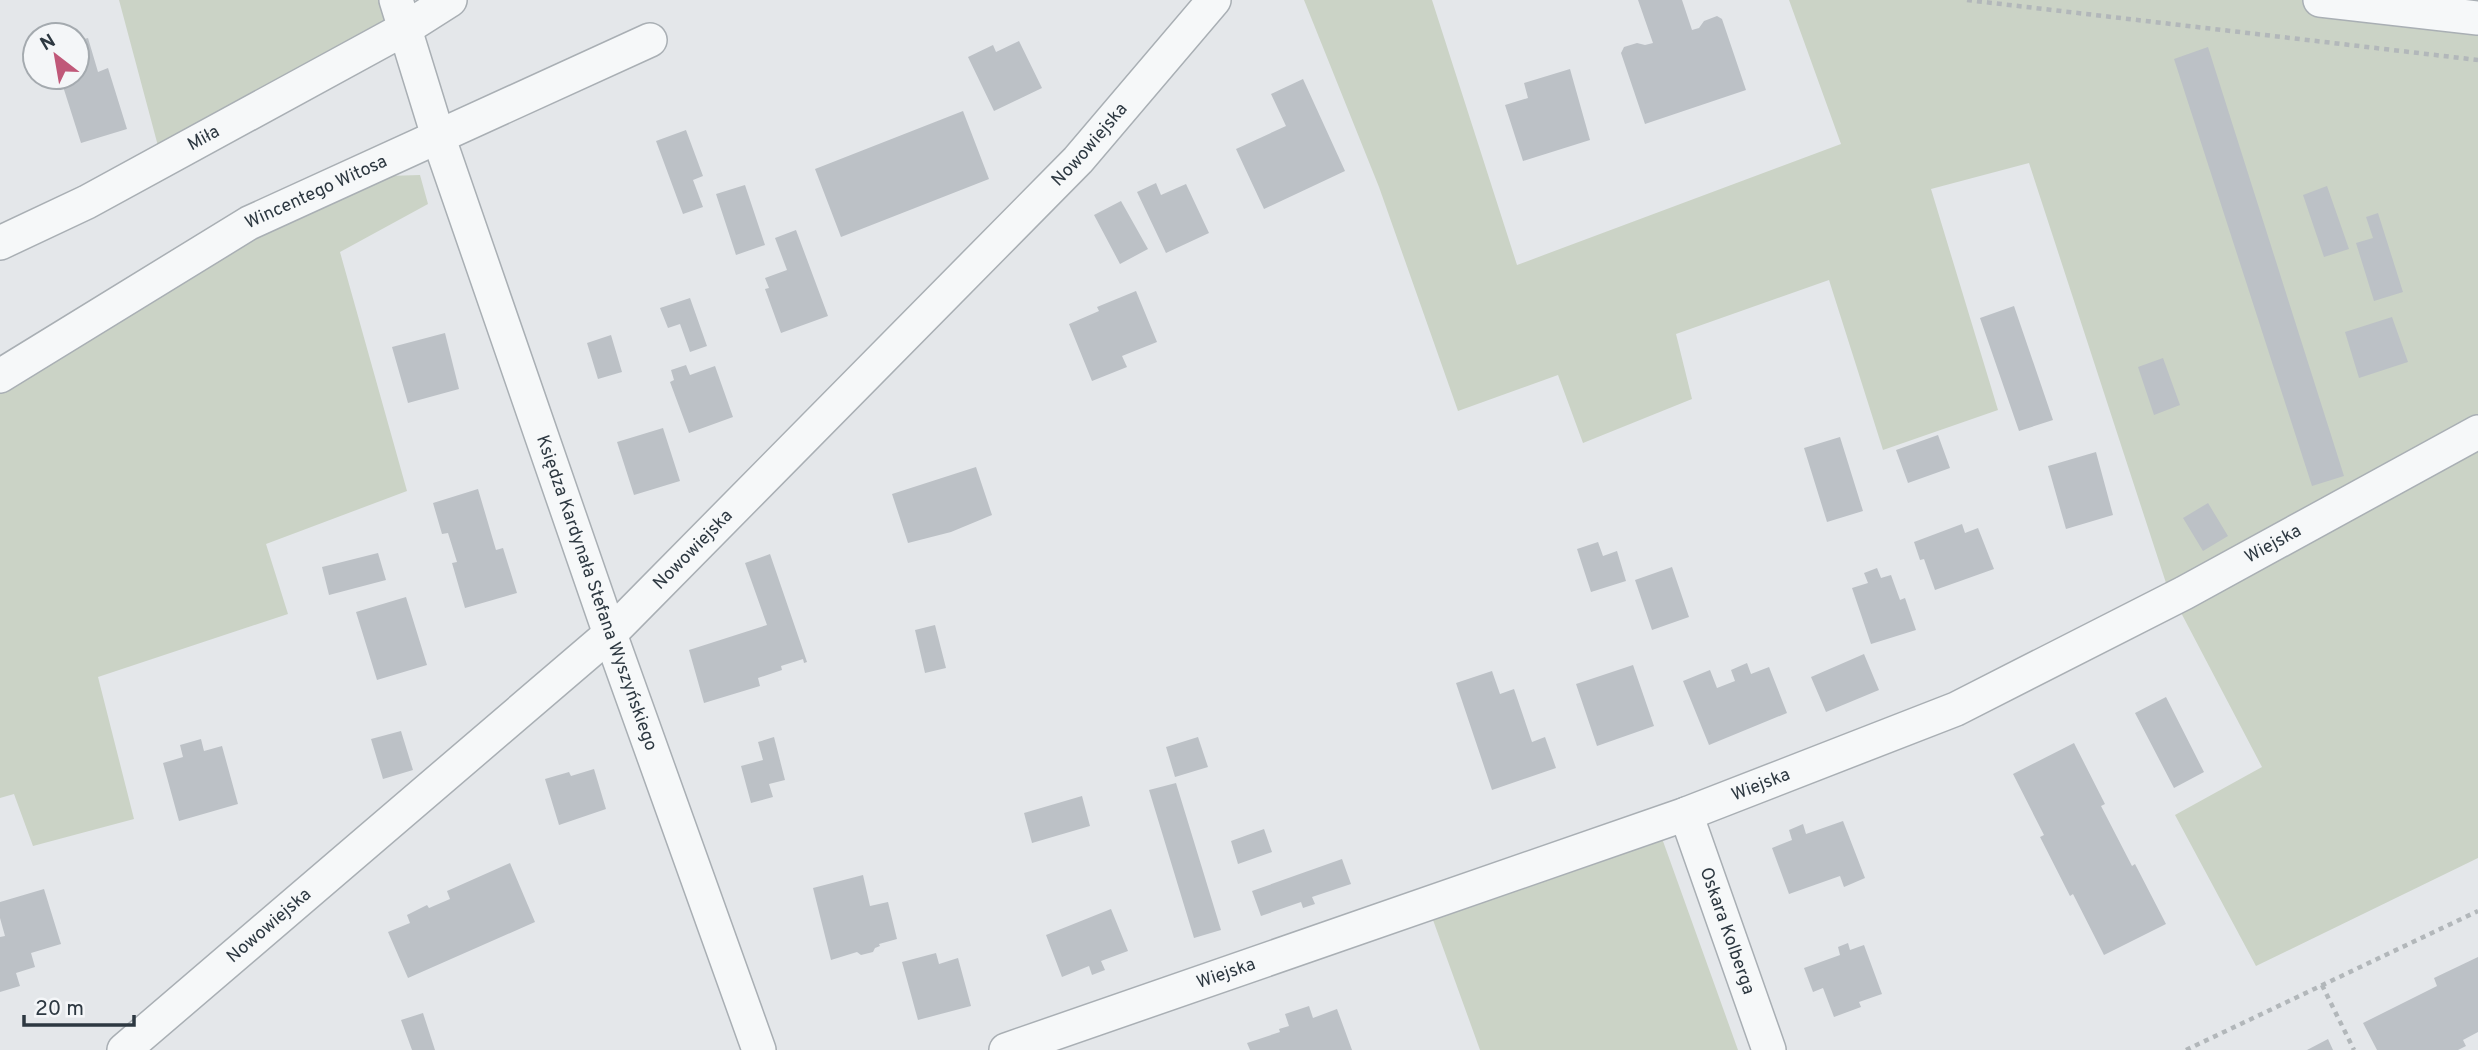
<svg xmlns="http://www.w3.org/2000/svg" width="2478" height="1050" viewBox="0 0 2478 1050" font-family="Overpass,sans-serif">
<style>
.green{fill:#cbd3c6}
.building{fill:#bcc1c6}
.lines{fill:none;stroke-linecap:round;stroke-linejoin:round}
.minor-casing{stroke:#a9afb4;stroke-width:36}
.path{stroke:#b2b7ba;stroke-width:4.5;stroke-dasharray:5 5;stroke-linecap:butt}
.minor{stroke:#f6f8f9;stroke-width:33}
.labels{text-anchor:middle;dominant-baseline:central;stroke-width:6;stroke-linejoin:round;paint-order:stroke}
.street-label{font-size:18px;fill:#2d3841;stroke:#f4f6f8}
</style>
<rect width="100%" height="100%" fill="#e4e7ea"/>
<!-- green -->
<path class="green" d="M119,0H404L406,8L158,146Z
M1304,0H1432L1517,265L1841,144L1789,0H2478V858L2256,966L2175,815L2262,767L2167,586L2029,163L1931,189L1998,410L1883,450L1829,280L1676,334L1692,399L1583,443L1558,375L1458,411L1379,187Z
M420,175L428,204L340,252L407,491L266,544L288,614L98,677L134,819L33,846L14,794L0,798V393L152,296L253,238L387,176Z
M1659,830L1738,1050H1480L1433,920Z"/>
<!-- building -->
<path class="building" d="M1638,0H1682L1692,30L1699,28L1704,21L1717,16L1722,19L1746,90L1645,124L1621,53L1624,47L1637,43L1645,45L1653,43Z
M88,38L98,72L108,68L127,129L81,143L60,77H77V41Z
M1019,41L1042,88L994,111L968,57L993,45L996,52Z
M2208,47L2344,476L2312,486L2174,59Z
M1570,69L1590,140L1523,161L1505,105L1528,98L1524,83Z
M1303,79L1345,171L1264,209L1236,149L1286,126L1271,94Z
M963,111L989,179L841,237L815,169Z
M686,130L703,176L693,180L703,207L683,214L656,141Z
M1156,183L1161,195L1186,184L1209,233L1166,253L1137,192Z
M745,185L765,245L736,255L716,194Z
M2327,186L2349,249L2324,257L2303,195Z
M1121,201L1148,249L1120,264L1094,215Z
M2378,213L2403,292L2374,301L2356,243L2373,238L2366,217Z
M796,230L828,316L781,333L765,289L769,288L765,278L787,270L775,238Z
M1136,291L1157,342L1122,356L1127,367L1092,381L1069,324L1099,311L1097,307Z
M690,298L707,346L690,352L680,324L668,328L660,308Z
M2014,306L2053,420L2019,431L1980,318Z
M2392,317L2408,362L2359,378L2345,332Z
M445,333L459,389L408,403L392,347Z
M611,335L622,372L598,379L587,343Z
M2163,358L2180,405L2154,415L2138,367Z
M686,365L690,375L715,366L733,417L689,433L670,382L674,380L671,370Z
M663,428L680,481L634,495L617,442Z
M1938,435L1950,468L1908,483L1896,450Z
M1840,437L1863,511L1827,522L1804,448Z
M2096,452L2113,515L2066,529L2048,466Z
M976,467L992,515L951,532L908,543L892,494Z
M478,489L496,550L503,548L517,593L465,608L452,563L457,562L448,533L442,534L433,503Z
M2208,503L2228,536L2203,551L2183,518Z
M1962,524L1965,533L1978,528L1994,569L1935,590L1924,559L1920,560L1914,542Z
M1598,542L1603,556L1617,551L1626,581L1591,592L1577,549Z
M378,553L386,580L329,595L322,567Z
M770,554L807,662L804,663L803,659L781,666L782,670L758,678L760,686L704,703L689,650L767,625L745,563Z
M1672,567L1689,617L1652,630L1635,580Z
M1877,568L1881,578L1891,575L1900,600L1905,598L1916,630L1871,644L1852,588L1868,583L1864,573Z
M406,597L427,665L377,680L356,612Z
M935,625L946,668L925,673L915,630Z
M1864,654L1879,690L1826,712L1811,677Z
M1747,663L1751,674L1769,667L1787,713L1709,745L1683,681L1710,670L1717,688L1735,681L1731,670Z
M1633,665L1654,726L1597,746L1576,684Z
M1492,671L1500,694L1514,689L1532,742L1545,737L1556,768L1492,790L1456,683Z
M2166,697L2204,772L2174,788L2135,713Z
M401,731L413,770L383,779L371,739Z
M774,737L785,780L769,784L773,797L751,803L741,766L763,760L758,742Z
M1198,737L1208,767L1175,777L1166,747Z
M201,739L204,751L222,746L238,804L179,821L163,763L183,757L180,745Z
M2074,743L2105,804L2101,806L2132,866L2135,864L2166,924L2104,955L2073,894L2070,896L2040,837L2044,835L2013,774Z
M594,769L606,809L559,825L545,779L569,772L571,776Z
M1176,783L1221,930L1194,938L1149,790Z
M1082,796L1090,826L1032,843L1024,813Z
M1843,821L1865,878L1844,887L1840,876L1789,894L1772,848L1792,840L1789,830L1803,824L1806,834Z
M1264,829L1272,852L1238,864L1231,841Z
M1342,859L1351,884L1312,897L1315,904L1303,908L1301,902L1261,916L1252,891Z
M510,863L535,922L408,978L388,932L410,923L407,915L427,905L429,908L450,899L447,891Z
M863,875L870,906L888,902L897,939L879,944L880,946L875,948L873,952L861,955L857,952L831,960L813,888Z
M44,889L61,944L31,953L35,967L16,973L20,986L0,992V937L5,936L0,918V902Z
M1111,909L1128,951L1101,961L1105,970L1092,975L1089,966L1062,977L1046,935Z
M1848,943L1850,950L1864,945L1882,994L1859,1002L1861,1007L1834,1017L1823,988L1813,992L1804,968L1840,955L1838,947Z
M936,953L939,964L958,958L971,1006L918,1020L902,962Z
M2478,957V1032L2463,1040L2466,1046L2458,1050H2377L2363,1023L2437,986L2434,978Z
M1309,1006L1313,1018L1337,1009L1352,1050H1250L1247,1043L1280,1032L1279,1029L1289,1026L1285,1014Z
M423,1013L435,1050H412L401,1020Z
M2328,1039L2333,1050H2307Z"/>
<g class="lines">
<defs>
<g id="minor">
<path id="s1" d="M396,0L438,136L610,634L759,1050"/>
<path d="M2320,0L2478,18"/>
<path id="s2" d="M0,243L87,202L406,28L450,0"/>
<path id="s3" d="M0,376L249,223L650,40"/>
<path id="s4" d="M1686,814L1769,1050"/>
<path id="s5" d="M124,1050L610,634L1078,160L1214,0"/>
<path id="s6" d="M1006,1050L1686,814L1956,709L2184,593L2478,432"/>
</g>
</defs>
<!-- minor casing -->
<use href="#minor" class="minor-casing"/>
<!-- path -->
<path class="path" d="M1967,0L2478,60
M2322,985L2354,1050
M2186,1050L2478,911"/>
<!-- minor -->
<use href="#minor" class="minor"/>
</g>
<g class="labels">
<!-- street labels -->
<g class="street-label">
<text stroke="none"><textPath href="#s2" startOffset="229">Miła</textPath></text>
<text stroke="none"><textPath href="#s5" startOffset="1325">Nowowiejska</textPath></text>
<text stroke="none"><textPath href="#s3" startOffset="366">Wincentego Witosa</textPath></text>
<text stroke="none"><textPath href="#s6" startOffset="1367">Wiejska</textPath></text>
<text stroke="none"><textPath href="#s5" startOffset="758">Nowowiejska</textPath></text>
<text stroke="none"><textPath href="#s1" startOffset="626">Księdza Kardynała Stefana Wyszyńskiego</textPath></text>
<text stroke="none"><textPath href="#s6" startOffset="800">Wiejska</textPath></text>
<text stroke="none"><textPath href="#s5" startOffset="191">Nowowiejska</textPath></text>
<text stroke="none"><textPath href="#s4" startOffset="124">Oskara Kolberga</textPath></text>
<text stroke="none"><textPath href="#s6" startOffset="233">Wiejska</textPath></text>
</g>
</g>
<!-- north arrow -->
<g transform="translate(56 56) rotate(329)"><circle r="33" fill="#f4f6f8" stroke="#a4aaaf" stroke-width="2"/>
<path d="M0-5L12 26L0 18L-12 26Z" fill="#c05879"/>
<text y="-10" font-size="19" font-weight="bold" text-anchor="middle" fill="#2d3841">N</text>
</g>
<!-- scale -->
<path d="M24 1015v10h110v-10" fill="none" stroke="#2d3841" stroke-width="3.5"/>
<text x="35" y="1015" font-size="21" fill="#2d3841" stroke="#f4f6f8" stroke-width="5" paint-order="stroke">20 m</text>
</svg>
